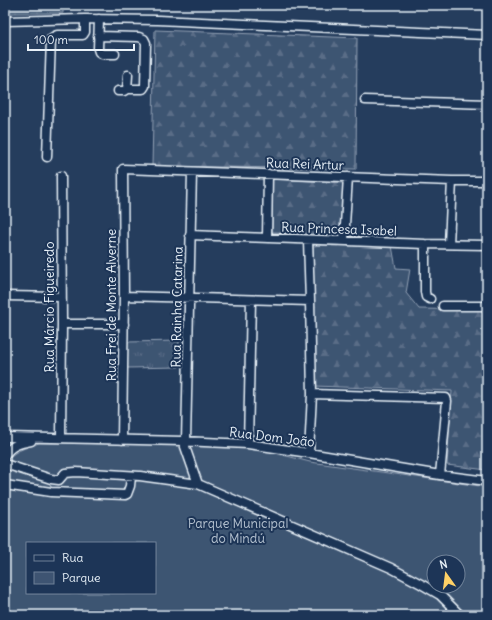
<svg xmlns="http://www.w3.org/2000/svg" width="492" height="620" viewBox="0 0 492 620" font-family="Delius,sans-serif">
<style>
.grass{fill:url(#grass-tufts);stroke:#93a2b5}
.forest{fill:url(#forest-firs);stroke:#93a2b5}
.green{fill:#3e5472;stroke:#93a2b5;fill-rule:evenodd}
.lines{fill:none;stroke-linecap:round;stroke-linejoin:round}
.minor-casing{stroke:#e8f1f8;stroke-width:11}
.minor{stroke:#1d3557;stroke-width:8}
.labels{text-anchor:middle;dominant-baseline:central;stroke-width:4;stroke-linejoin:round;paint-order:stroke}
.street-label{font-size:13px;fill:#e8f1f8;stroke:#1d3557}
.park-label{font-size:13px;fill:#b5c2d0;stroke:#1d3557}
</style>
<defs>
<pattern id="grass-tufts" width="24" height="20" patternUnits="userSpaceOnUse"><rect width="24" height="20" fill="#3e5472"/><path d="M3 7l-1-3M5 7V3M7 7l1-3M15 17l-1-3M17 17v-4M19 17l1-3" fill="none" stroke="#5a6d87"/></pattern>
<pattern id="forest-firs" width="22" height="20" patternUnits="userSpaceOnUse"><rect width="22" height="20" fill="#3e5472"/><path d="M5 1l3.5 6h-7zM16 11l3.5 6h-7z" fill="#5a6d87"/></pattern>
</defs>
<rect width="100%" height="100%" fill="#253d5d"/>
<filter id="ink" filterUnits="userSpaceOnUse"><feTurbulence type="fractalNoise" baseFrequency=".025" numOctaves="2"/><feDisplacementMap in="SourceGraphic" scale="8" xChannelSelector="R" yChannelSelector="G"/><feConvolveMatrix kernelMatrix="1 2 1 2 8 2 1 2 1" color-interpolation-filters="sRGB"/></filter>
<g filter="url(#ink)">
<!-- grass -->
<path class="grass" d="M179,341V367L127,368V342Z"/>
<!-- forest -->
<path class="forest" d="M5,5H63V13H5Z
M155,30L357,38L356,169L152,166Z
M272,179L343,183L340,234L272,232Z
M313,245L392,246L396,268L410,269L406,293L419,309L487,310V470L447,465L452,391L314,386Z"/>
<!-- green -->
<path class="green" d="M39,443H60L248,446L310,462L487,487V615H5V464C11,451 26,448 39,443ZM27,543H155V593H27ZM434,562H458V586H434Z"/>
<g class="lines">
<defs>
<path id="minor" d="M99,19L98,49L99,52L102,54H115
M5,21L85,19L158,20L487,35
M98,36L139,37L144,39L146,43L145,86L143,89H127L124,91H118
M127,89L128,75
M365,100L487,104
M47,157L51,39L53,37L57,35H83L85,32V19
M61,176L62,324L61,438
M190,235L425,244L487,245
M267,238L268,174
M308,240L310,301L312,394L309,453
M344,241L348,177
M425,244V292L426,297L430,299
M449,244L452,181
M5,296L61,297
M124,296L310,301
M443,306H487
M62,324H124
M312,394L446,398L447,401L440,475
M5,437L52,438L183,441L248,444L309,453L440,475L487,481
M122,440L124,296L123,169L452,181H487
M183,441L198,484
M186,441L192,172
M248,444L251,300
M5,455C11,445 20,443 31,441
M5,464L51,479L59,480L65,473L76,472L140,476L198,484L391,568L421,584L440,595L460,615
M5,485L51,492L125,495L127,494L130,486L131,476"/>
</defs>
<!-- minor casing -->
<use href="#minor" class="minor-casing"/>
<!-- minor -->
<use href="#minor" class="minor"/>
</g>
</g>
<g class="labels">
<!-- street labels -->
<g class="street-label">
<text transform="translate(305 164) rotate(2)">Rua Rei Artur</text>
<text transform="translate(339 229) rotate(2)">Rua Princesa Isabel</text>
<text transform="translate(111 305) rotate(-90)">Rua Frei de Monte Alverne</text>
<text transform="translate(49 307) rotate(-90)">Rua Márcio Figueiredo</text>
<text transform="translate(177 307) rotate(-89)">Rua Rainha Catarina</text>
<text transform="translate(272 437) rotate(7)">Rua Dom João</text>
</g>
<!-- park labels -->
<g class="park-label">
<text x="238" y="523">Parque Municipal<tspan x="238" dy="15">do Mindú</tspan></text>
</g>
</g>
<!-- margin -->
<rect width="492" height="620" fill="none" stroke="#1d3557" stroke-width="20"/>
<rect x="10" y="10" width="472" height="600" fill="none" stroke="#e8f1f8" stroke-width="1.5" filter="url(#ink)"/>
<!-- legend -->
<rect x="26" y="542" width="130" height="52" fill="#1d3557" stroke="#6e8097"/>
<rect x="34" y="555" width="20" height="6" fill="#1d3557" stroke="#6e8097"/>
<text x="62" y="562" font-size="12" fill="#e8f1f8">Rua</text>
<rect x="34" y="572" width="20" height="12" fill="#3e5472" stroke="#6e8097"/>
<text x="62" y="582" font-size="12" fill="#e8f1f8">Parque</text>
<!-- north arrow -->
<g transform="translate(446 574) rotate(346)"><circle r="19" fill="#1d3557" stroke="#6e8097"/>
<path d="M0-3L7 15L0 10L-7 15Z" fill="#ffd166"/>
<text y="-6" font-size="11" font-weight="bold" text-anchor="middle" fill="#e8f1f8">N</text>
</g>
<!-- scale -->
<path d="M28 44v6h106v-6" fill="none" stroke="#e8f1f8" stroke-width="2"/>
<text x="34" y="44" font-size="12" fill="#e8f1f8" stroke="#1d3557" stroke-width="3" paint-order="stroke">100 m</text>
</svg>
